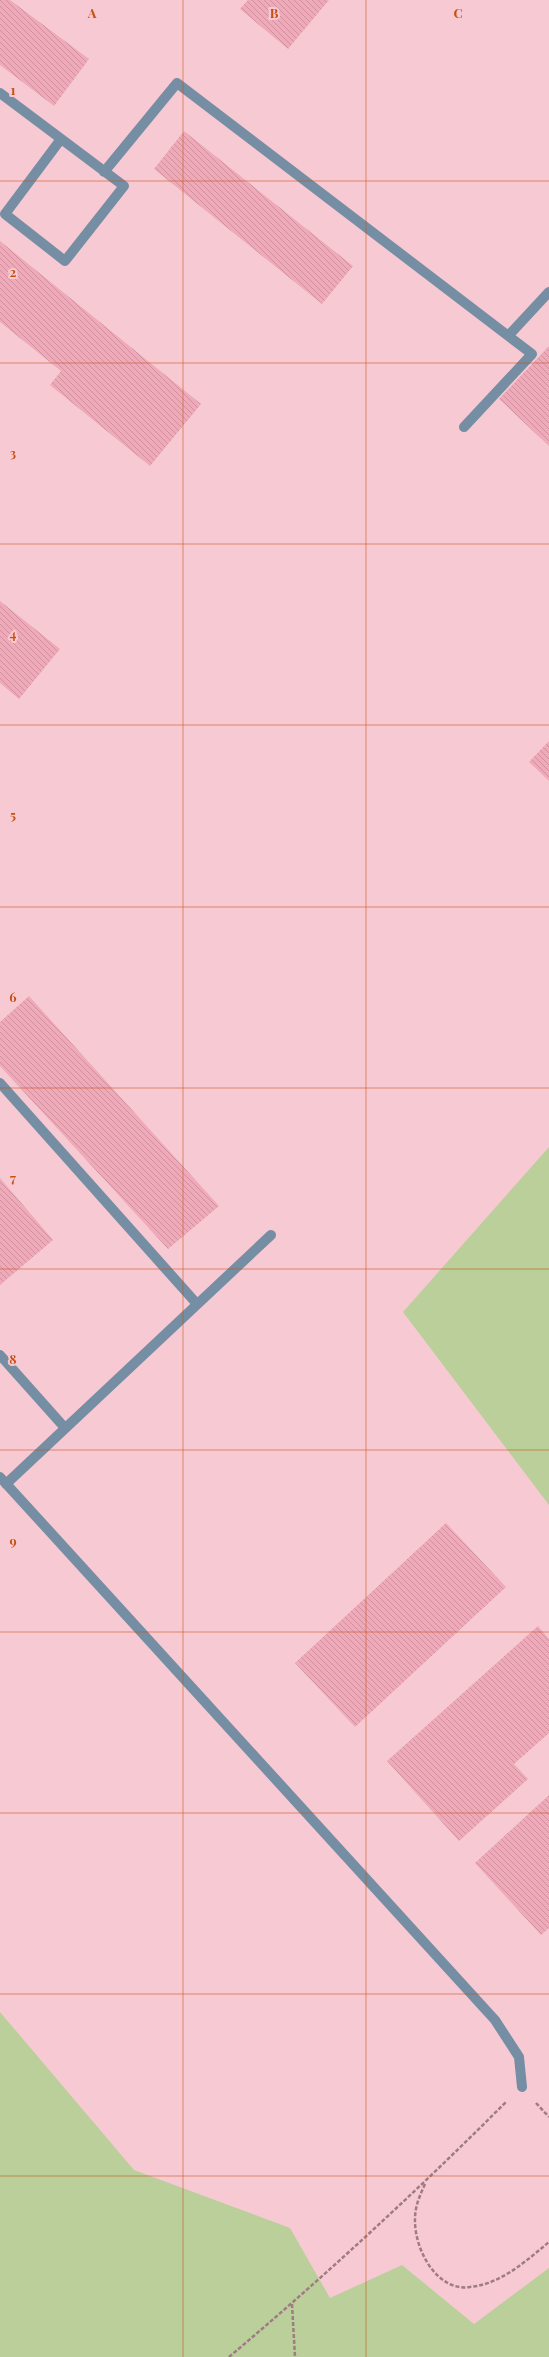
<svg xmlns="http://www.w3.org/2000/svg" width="549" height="2357" viewBox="0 0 549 2357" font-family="'Playfair Display',serif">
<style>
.grass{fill:#bacf99}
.building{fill:url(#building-back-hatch)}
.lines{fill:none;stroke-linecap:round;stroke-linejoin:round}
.path{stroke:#9f7b83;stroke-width:2.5;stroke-dasharray:4 2;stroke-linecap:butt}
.minor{stroke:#758ea4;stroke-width:10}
.grid{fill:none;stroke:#c74f12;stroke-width:1;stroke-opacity:0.55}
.grid-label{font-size:13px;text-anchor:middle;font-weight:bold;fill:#c74f12;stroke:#f7cad3;stroke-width:4;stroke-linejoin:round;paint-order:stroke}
</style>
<defs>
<pattern id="building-back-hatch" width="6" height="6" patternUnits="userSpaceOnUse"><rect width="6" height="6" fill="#f0a9b8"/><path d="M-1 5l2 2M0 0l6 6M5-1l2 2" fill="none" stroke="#cf919e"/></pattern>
</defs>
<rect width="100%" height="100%" fill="#f7cad3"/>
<!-- grass -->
<path class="grass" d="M549,1147V1505L403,1312Z
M0,2012L134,2170L290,2228L330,2298L402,2265L474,2324L549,2268V2357H0Z"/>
<!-- building -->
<path class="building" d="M0,0H10L89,59L54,106L0,65Z
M248,0H329L288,49L240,9Z
M184,131L353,266L322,304L154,169Z
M0,241L201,404L150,466L50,385L61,371L0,322Z
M549,346V446L499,399Z
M0,601L60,649L19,699L0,683Z
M549,741V781L529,762Z
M29,996L219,1206L168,1249L0,1066V1022Z
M0,1178L53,1240L0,1285Z
M446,1523L506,1587L355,1727L295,1663Z
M538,1626L549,1639V1733L514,1764L528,1779L459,1841L387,1761Z
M549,1795V1928L541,1935L475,1863Z"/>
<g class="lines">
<!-- path -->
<path class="path" d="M536,2103L549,2117
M425,2184C420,2195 415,2206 415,2219C414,2248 436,2292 470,2287C501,2284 526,2261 549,2242
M292,2304L295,2357
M229,2357C325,2276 417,2191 506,2102"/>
<!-- minor -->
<path class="minor" d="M0,93L124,186L65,261L5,214L61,139
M104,172L177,83L532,354L464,427
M509,335L549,292
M0,1083L197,1304
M0,1355L65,1428
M0,1477L495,2020L519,2057L522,2087
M6,1484L271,1235"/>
</g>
<!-- grid -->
<path class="grid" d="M183,0V2357M366,0V2357M0,181H549M0,363H549M0,544H549M0,725H549M0,907H549M0,1088H549M0,1269H549M0,1450H549M0,1632H549M0,1813H549M0,1994H549M0,2176H549"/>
<g class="grid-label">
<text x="92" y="18">A</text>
<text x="274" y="18">B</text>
<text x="458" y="18">C</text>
<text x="13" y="95">1</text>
<text x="13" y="277">2</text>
<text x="13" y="458">3</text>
<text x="13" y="639">4</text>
<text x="13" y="820">5</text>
<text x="13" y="1002">6</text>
<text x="13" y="1183">7</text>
<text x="13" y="1364">8</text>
<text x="13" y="1546">9</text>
</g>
</svg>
